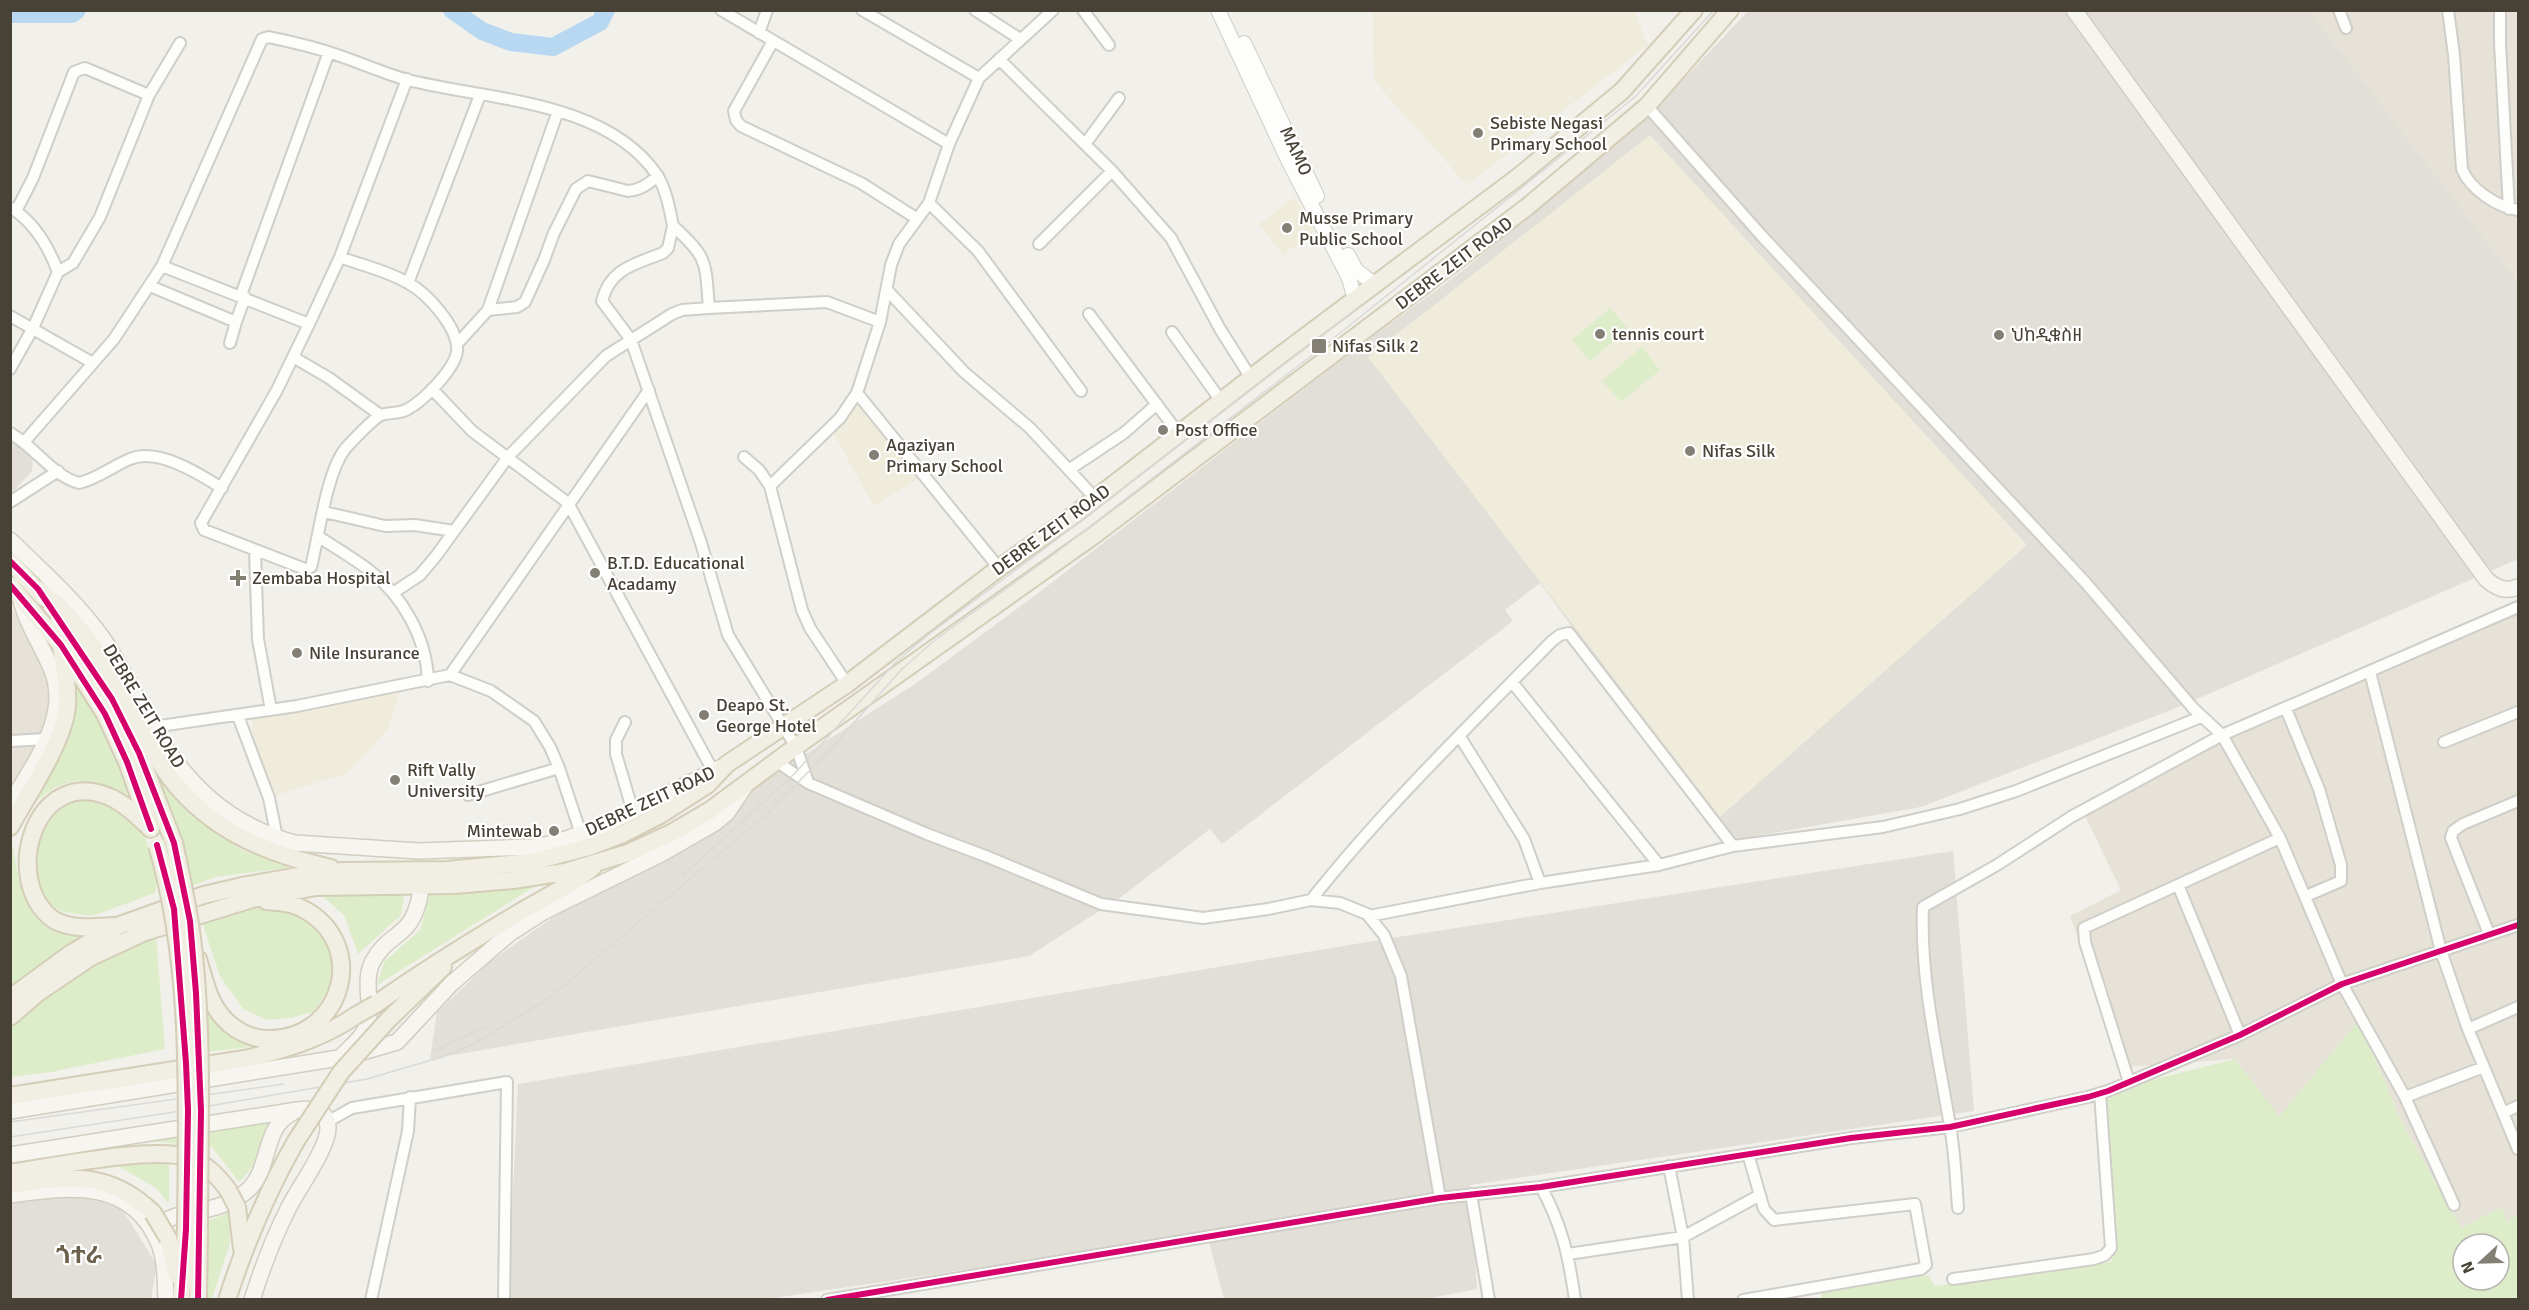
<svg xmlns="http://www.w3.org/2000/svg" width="2529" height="1310" viewBox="0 0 2529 1310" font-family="Signika,'Noto Sans Ethiopic',sans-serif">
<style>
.residential{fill:#e6e2d7}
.industrial{fill:#e2dfd8}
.education{fill:#efecdc}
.green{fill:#ddedc9;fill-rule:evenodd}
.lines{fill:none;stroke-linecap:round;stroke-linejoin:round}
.river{stroke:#b8d8f1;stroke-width:18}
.minor-casing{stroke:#cfcec8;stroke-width:14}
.tertiary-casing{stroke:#cfcec8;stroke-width:16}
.secondary-casing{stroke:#d1cec1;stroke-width:18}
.primary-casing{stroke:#d4cdb7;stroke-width:20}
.minor{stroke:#fdfdfc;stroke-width:10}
.tertiary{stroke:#fdfdfc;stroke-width:14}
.secondary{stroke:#f7f5ef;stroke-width:15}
.primary{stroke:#f1eee4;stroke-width:16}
.tram{stroke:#d9d9d8;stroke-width:1.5}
.primary-bridge-casing{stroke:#d4cdb7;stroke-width:20;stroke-linecap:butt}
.primary-bridge{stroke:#f1eee4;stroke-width:16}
.cycleway-casing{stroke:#fff;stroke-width:10}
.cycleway{stroke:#d6006c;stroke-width:6}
.poi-dot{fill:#837f75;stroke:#fff;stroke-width:2}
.labels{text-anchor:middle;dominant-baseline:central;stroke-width:4.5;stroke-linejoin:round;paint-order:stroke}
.poi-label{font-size:18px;fill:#484236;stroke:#fff;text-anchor:start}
.street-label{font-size:18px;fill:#484236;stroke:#fff}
.district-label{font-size:24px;font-weight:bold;fill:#6c614c;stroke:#fff}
</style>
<rect width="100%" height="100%" fill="#f1f0ea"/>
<!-- residential -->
<path class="residential" d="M2310,11H2518V282Z
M11,609L25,625L44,657L54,699L46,731L11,795Z
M2518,609V1214L2507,1222L2501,1207L2461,1228L2400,1119L2359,1020L2279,1118L2235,1059L2124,1067L2070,916L2121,890L2082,810L2171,762Z"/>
<!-- industrial -->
<path class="industrial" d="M1748,11H2310L2518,282V559L2181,706L1921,807L1728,841L1540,583L1505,610L1513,621L1222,844L1210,829L1121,897L1029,956L430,1059L437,1012L491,961L566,908L915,684L1033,597L1360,346L1461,272L1649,116Z
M10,438L33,454L32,471L11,494Z
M1953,851L1974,1111L1470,1185L1477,1289L1420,1300L1224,1299L1207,1234L767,1299L508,1300L518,1084L1385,939Z
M59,1191L108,1200L120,1206L157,1265L151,1299L11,1300V1199Z"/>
<!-- education -->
<path class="education" d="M1373,11H1634L1648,45L1467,185L1374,81Z
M1650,135L2027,545L1720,817L1368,357Z
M1295,197L1314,231L1283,255L1259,224Z
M862,402L920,478L874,506L832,431Z
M401,688L387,730L348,773L274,796L252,731L253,715Z"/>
<!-- green -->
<path class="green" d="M1610,308L1628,329L1590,361L1572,340Z
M1642,347L1660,370L1621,402L1602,381Z
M74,669L91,697L137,800C112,785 84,774 56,787C46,792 38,801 29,807L75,721Z
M159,780L192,816L244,851L293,867L216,877L191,886L186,856Z
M101,795L144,831L157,883L155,893L92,916L63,912L50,905L39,893L30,832L57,804Z
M13,845C22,913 31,912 92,932L11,989L10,854Z
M545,880L377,985L384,962L420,930L431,890Z
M313,888L405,889L401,915L358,954L344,915Z
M278,906L304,913L325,930L335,963L328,991L313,1012L290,1018L268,1020L243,1009L220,976L201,919L240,909Z
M156,935L165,1049L51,1072L11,1077V1028C56,984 99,962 156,935Z
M204,990L258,1046L205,1052Z
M2359,1020L2400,1119L2461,1228L2502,1207L2507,1222L2518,1214V1299L1822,1300L1821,1293L1928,1275L1935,1286L2112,1262L2094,1106L2144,1082L2235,1059L2279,1117ZM2463,1244H2499V1280H2463Z
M276,1117L265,1132L254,1165L239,1182L212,1147L147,1141Z
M169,1161V1204L156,1188L116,1165Z
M230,1212V1243L212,1299L205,1300L208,1221Z"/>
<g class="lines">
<!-- river -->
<path class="river" d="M452,10L482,31L511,42L553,47L600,22L606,10
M10,14H72L77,10"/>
<defs>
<path id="minor" d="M721,10L949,144
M862,10L979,78
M975,10L1020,39
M1083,10L1109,45
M2339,10L2346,28
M2448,10L2454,55L2462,169C2470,189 2497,207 2518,210
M2500,10V43L2509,209
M759,33L767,10
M773,41L734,111L736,120L741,126L861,183L916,218
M999,59L1112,171L1171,238L1220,329L1251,378
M1647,106L1761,235L2085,582L2193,708L2222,735L2280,838L2342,984L2405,1097L2454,1205
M1085,144L1119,98
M929,203L978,251L1081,391
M11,208C34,222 49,248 58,272
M16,211L33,178L74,72L85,68L149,95
M673,226L668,248L663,253C636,264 610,268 602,301L631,340L701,543L728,635L796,747L808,782
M1039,244L1112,171
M340,257C361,265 388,271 408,283C427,293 459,328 457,351C455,369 424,400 408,409C400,414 390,412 381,415C374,418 351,442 345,449C326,474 319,536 311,567L305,569L204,530L201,523L277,390L309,324L340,257L407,79
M162,266L309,324
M408,283L480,95
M150,286L236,322L245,297
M887,290L964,372L1030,428L1095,498
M241,295L329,52
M709,308L827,302L880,322
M488,310L517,307L525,302L544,260L554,233L576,189L588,181L628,191C641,190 648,184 658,176
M1089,314L1179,434
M10,316L93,363
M1172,332L1221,401
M230,343L236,322
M457,344L488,310L558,111
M293,357L329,378L380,415
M10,369L33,328L58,272L73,263L100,217L149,95L180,43
M432,389L472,431L568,503L713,771
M10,433C34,446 54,477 79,483C97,479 113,466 130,459C158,447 199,474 222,488
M25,441L114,339L162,266L262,39L269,37C290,42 311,46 331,53C357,61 382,73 408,80C487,100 606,100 657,175C666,189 670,210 673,226C709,258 705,262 709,308L682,310L672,314L606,356L508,457L436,556L420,575L393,593
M744,457L759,470L770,486L802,610L810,628L847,684
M1070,469L1124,433L1157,404
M770,486L840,418L857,393
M10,502L58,471
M324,512L385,526L415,525L454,531
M319,537C336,548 353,558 369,570C403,596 427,639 428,681
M255,552L258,639L271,710
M999,568L857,393L880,322L891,265L899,244L929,203L949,144L979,78L1053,10
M2370,672L2441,951L2468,1029L2518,1149
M450,675L649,390
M2286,709L2319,789L2341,865V881L2306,896
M238,716L269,798L277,838
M625,722L616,740V754L633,812
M153,727L297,706L450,675L491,691L534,721L550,747L559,768L581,834
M1460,737L1524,839L1540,883
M10,741L46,739
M2444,742L2518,712
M776,761L808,783L927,834L988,857L1101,904L1203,918L1268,909L1311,900L1340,903L1367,914L1384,935L1401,976L1440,1198
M468,795L559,768
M1733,846L1883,827L1960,809L2016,791L2201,717
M2178,885L2240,1035
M1311,900C1384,808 1470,725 1552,641L1560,635L1569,633L1733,846L1659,865
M1369,916L1540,883L1659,865L1512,682
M2489,934L2451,838L2453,831L2463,824L2518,801
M2468,1029L2518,1007
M2129,1082L2085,942L2084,928L2280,838
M2405,1097L2484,1067
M2503,1113L2518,1106
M327,1122L352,1108L507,1082L504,1300
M1669,1166L1683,1237L1688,1300
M1541,1187C1562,1225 1569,1257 1575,1300
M1471,1194L1489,1300
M1958,1208C1956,1181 1955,1153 1950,1126C1938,1054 1920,980 1923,907L1997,865L2071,817L2222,735L2518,607
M1568,1254L1683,1237L1760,1195
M1953,1279L2094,1259L2105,1255L2111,1248L2100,1093
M371,1300L408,1131L410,1097
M827,1300L1440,1198L1541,1187L1851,1138L1950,1127L2088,1097L2108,1091L2240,1035L2342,984L2518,925
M1743,1300L1921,1269L1926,1265L1915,1204L1774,1220L1764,1209L1748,1154"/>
<path id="tertiary" d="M1218,10L1288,160L1349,278L1355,299
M1244,43L1317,196
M1348,255L1356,270L1374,284"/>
<path id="secondary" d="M2074,10L2486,579C2496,588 2505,592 2518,587
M10,540C43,572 78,603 104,640C123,668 136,699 153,728C188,786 228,824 294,843L419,851L533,847L554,843L603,826L722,767
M10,804C33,765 72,715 51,668C41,644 26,623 20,597
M340,1058C348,1049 360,1040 365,1030C376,1011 361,983 373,961C389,931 412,939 420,895
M10,1111L345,1057L397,1042L451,984L509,934L543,912L661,854L715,823L727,813L745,786
M10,1155L297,1110C311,1108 327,1108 328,1127C329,1147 297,1190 288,1209C273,1239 262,1268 252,1300
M10,1195C68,1187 132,1177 159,1244C166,1261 165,1282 166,1300
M151,1228C159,1224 168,1219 176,1216C202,1210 230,1208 250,1188C271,1166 263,1127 292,1113"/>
<path id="primary" d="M10,561L44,598
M10,585L61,645L105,714L127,762L150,827
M38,589C80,619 108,667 133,711C145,734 155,758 171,779C211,831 268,854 331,868
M59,619L112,699L139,753L174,843
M10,827C28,794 64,742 67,706C69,686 63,666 61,646
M113,926C94,927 72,930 54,920C0,882 34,762 112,798C127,805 139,818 151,829
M198,959C204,978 208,999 220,1014C232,1030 252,1040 271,1039C345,1037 369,941 301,908C291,902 277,902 266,901
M10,998L70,954L120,925L204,895L242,886L315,873L343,871L447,870L531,862L589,847L623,834L660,815L707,785L727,764L847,684L999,568L1074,515L1274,360L1518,177L1622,91L1694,10
M376,1004C421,972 468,943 515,915C541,899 569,887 593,867
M10,1017L39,992L91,957L145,932L252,899L316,887L455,885L513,880L565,872L628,853L673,832L709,811L805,740L1093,536L1527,207L1647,106L1730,10
M388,1020L443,967
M10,1096L244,1059C284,1050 321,1039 355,1016
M10,1173C50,1167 156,1145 190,1158C206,1164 218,1176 228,1190
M10,1185C68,1177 108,1169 153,1213
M237,1207L242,1249
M168,1238L177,1275
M181,1300L186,1229
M198,1300L199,1231
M227,1300C245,1244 267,1192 296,1141"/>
</defs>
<!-- minor casing -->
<use href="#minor" class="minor-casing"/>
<!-- tertiary casing -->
<use href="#tertiary" class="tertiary-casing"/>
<!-- secondary casing -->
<use href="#secondary" class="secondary-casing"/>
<!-- primary casing -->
<use href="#primary" class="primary-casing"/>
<!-- minor -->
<use href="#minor" class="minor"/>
<!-- tertiary -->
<use href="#tertiary" class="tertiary"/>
<!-- secondary -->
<use href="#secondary" class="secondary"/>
<!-- primary -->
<use href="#primary" class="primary"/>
<!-- tram -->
<path class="tram" d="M682,876L795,773L895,663L928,635L1048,546L1360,306
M436,1050L485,1027
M10,1122L284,1084
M10,1137L168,1113L367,1079L442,1057L474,1044L549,998L768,813L828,752L902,669L935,640L1053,555L1320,349L1635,97L1714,10"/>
<defs>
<path id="primary-bridge" d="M174,843C181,875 188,906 192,938C204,1035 199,1134 199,1231
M157,845C193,968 187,1101 186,1229
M355,1016L376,1004
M296,1141L341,1072L388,1020
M228,1190L237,1207
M153,1213L168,1238"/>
</defs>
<!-- primary-bridge casing -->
<use href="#primary-bridge" class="primary-bridge-casing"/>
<!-- primary-bridge -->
<use href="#primary-bridge" class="primary-bridge"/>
<defs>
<path id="cycleway" d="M10,561L38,589L112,699L139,753L174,843L190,921L196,993L201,1111L198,1300
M10,585L61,645L105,714L127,762L151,829
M157,845L174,909L186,1063L188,1110L186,1229L181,1300
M827,1300L1440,1198L1541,1187L1851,1138L1950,1127L2088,1097L2108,1091L2240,1035L2342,984L2518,925"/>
</defs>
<!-- cycleway casing -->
<use href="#cycleway" class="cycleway-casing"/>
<!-- cycleway -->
<use href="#cycleway" class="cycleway"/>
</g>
<!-- markers -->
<g class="poi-dot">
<circle cx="1478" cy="133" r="6"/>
<circle cx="1287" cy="228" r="6"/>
<circle cx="1600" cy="334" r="6"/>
<circle cx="1999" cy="335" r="6"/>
<rect x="1311" y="338" width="16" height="16" rx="3"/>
<circle cx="1163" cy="430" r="6"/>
<circle cx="1690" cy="451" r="6"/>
<circle cx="874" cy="455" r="6"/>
<circle cx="595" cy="573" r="6"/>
<path d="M235 569h6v6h6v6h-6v6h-6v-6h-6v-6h6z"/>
<circle cx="297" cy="653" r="6"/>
<circle cx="704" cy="715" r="6"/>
<circle cx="395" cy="780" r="6"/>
<circle cx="554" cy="831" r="6"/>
</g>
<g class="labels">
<!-- poi labels -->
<g class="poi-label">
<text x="1490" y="123">Sebiste Negasi<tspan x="1490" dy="21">Primary School</tspan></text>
<text x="1299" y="218">Musse Primary<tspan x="1299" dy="21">Public School</tspan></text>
<text x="1612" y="334">tennis court</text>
<text x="2011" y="335">ህከዲቁስዘ</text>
<text x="1332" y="346">Nifas Silk 2</text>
<text x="1175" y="430">Post Office</text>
<text x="886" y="445">Agaziyan<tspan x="886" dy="21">Primary School</tspan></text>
<text x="1702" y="451">Nifas Silk</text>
<text x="607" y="563">B.T.D. Educational<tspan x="607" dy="21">Acadamy</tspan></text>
<text x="252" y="578">Zembaba Hospital</text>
<text x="309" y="653">Nile Insurance</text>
<text x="716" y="705">Deapo St.<tspan x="716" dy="21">George Hotel</tspan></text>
<text x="407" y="770">Rift Vally<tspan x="407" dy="21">University</tspan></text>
<text x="542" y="831" text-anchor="end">Mintewab</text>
</g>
<!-- street labels -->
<g class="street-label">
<text transform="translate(1296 151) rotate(65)">MAMO</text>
<text transform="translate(1454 263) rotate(-37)">DEBRE ZEIT ROAD</text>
<text transform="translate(1051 530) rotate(-36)">DEBRE ZEIT ROAD</text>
<text transform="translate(144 706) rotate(59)">DEBRE ZEIT ROAD</text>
<text transform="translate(650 801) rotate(-25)">DEBRE ZEIT ROAD</text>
</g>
<!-- district labels -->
<g class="district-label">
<text x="79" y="1255">ጎተራ</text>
</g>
</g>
<!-- border -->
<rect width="2529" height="1310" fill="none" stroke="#484236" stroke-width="24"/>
<!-- north arrow -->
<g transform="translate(2481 1262) rotate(248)"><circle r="28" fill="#ffffff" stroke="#b6b3af" stroke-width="1.5"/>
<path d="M0-4.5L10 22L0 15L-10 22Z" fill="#837f75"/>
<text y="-9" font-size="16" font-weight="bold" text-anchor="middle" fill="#484236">N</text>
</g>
</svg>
